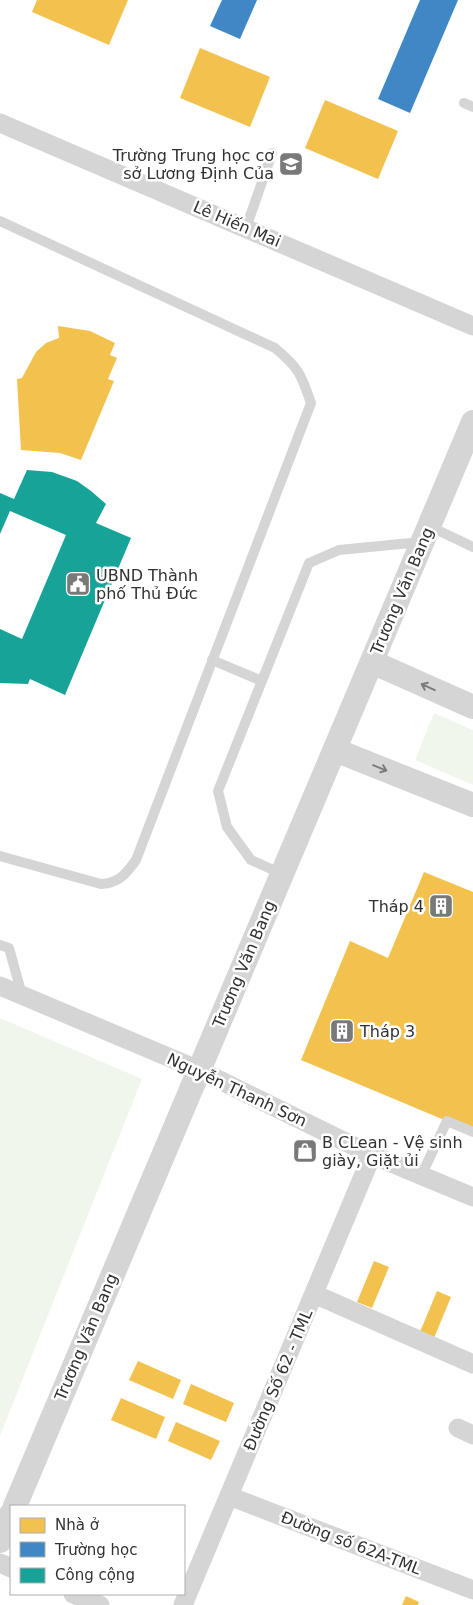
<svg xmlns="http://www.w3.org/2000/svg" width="473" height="1605" viewBox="0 0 473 1605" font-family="'DejaVu Sans',sans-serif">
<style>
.green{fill:#f1f6ed}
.homes{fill:#f2c14e}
.schools{fill:#3f88c5}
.public{fill:#17a398}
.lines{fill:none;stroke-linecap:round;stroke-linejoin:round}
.service{stroke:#d5d5d5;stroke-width:10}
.minor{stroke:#d5d5d5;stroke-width:19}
.tertiary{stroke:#d5d5d5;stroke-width:24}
.oneway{stroke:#7b7b7b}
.labels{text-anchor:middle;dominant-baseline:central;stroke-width:5;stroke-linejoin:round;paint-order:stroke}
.poi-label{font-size:16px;fill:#313131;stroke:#fff;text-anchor:start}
.street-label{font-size:16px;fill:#313131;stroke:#fff}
</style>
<rect width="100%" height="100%" fill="#fff"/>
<!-- green -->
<path class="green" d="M434,713L473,730V785L415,760Z
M0,1018L142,1079L0,1436Z"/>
<!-- homes -->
<path class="homes" d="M37,0H128L109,45L32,12Z
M200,48L270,77L250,127L180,98Z
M325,100L398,131L378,179L305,148Z
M58,326L90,331L115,343L110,355L117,358L108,379L114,381L81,460L60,453L21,450L17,379L22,378L36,352L46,343L59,338Z
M424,872L473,892V1132L301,1060L350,941L388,958Z
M374,1261L389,1267L372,1308L357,1302Z
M437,1291L451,1297L434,1338L420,1332Z
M138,1361L181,1380L173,1399L129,1380Z
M191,1384L234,1403L226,1422L183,1404Z
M121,1398L165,1417L156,1439L111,1420Z
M176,1422L220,1441L211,1460L168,1441Z
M406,1596L419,1602L418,1605H402Z"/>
<!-- schools -->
<path class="schools" d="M222,0H257L240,39L210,26Z
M420,0H458L410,113L378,99Z"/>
<!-- public -->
<path class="public" d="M27,470L52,472L77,481L91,491L106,504L96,523L131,538L65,695L30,679L28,684L0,683V629L22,639L66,535L10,511L0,534V493L14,499Z"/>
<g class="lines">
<!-- service -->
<path class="service" d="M464,103L473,107
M0,221L275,348C299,368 301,374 311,403L136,860C126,874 119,883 101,884L0,856
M246,228L272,153
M429,526L473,547
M212,660L262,681
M282,874L251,860L227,827L218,791L309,563L339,550L421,542
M0,945L9,948L22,995
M421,1176L447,1121L473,1132"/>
<!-- minor -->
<path class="minor" d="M0,123L473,326
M0,986L199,1070L372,1155L473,1197
M314,1294L473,1364
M458,1428L473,1435
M229,1496L473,1590
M0,1563L11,1568
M73,1594L100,1605
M183,1605L372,1155"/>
<!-- tertiary -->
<path class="tertiary" d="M372,662L473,707
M335,750L473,805
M15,1506L473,422
M0,1541L11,1514"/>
</g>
<!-- one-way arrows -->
<defs><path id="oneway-shaft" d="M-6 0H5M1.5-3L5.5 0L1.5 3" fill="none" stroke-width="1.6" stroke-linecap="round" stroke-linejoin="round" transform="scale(1.25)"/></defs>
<g class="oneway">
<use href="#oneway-shaft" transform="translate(428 687) rotate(-156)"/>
<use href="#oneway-shaft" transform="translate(380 768) rotate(22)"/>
</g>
<!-- icons -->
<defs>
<symbol id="school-square" viewBox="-11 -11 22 22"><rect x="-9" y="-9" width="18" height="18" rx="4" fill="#797979" stroke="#fff"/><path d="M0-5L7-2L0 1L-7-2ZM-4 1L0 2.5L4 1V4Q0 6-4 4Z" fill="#fff"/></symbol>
<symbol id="civic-square" viewBox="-11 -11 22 22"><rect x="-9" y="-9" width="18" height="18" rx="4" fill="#797979" stroke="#fff"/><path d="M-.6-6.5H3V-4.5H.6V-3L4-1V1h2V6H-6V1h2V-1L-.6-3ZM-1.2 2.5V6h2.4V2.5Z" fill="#fff"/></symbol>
<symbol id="building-square" viewBox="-11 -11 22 22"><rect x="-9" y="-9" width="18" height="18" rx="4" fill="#797979" stroke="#fff"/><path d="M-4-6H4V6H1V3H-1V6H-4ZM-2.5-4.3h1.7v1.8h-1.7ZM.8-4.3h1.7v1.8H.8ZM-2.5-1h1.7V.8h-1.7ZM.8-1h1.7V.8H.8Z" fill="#fff"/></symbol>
<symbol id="shop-square" viewBox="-11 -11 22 22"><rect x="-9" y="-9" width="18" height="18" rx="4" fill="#797979" stroke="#fff"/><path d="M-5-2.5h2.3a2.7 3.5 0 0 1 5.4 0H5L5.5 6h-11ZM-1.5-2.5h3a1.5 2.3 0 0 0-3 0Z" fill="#fff"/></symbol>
</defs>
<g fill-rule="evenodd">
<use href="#school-square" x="277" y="150" width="28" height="28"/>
<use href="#civic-square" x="64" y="570" width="28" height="28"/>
<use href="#building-square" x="427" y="892" width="28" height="28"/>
<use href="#building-square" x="328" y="1017" width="28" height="28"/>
<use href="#shop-square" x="291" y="1137" width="28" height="28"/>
</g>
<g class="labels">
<!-- poi labels -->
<g class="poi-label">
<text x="274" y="155" text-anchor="end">Trường Trung học cơ<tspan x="274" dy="18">sở Lương Định Của</tspan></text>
<text x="96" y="575">UBND Thành<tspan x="96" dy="18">phố Thủ Đức</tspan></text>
<text x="424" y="906" text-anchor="end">Tháp 4</text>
<text x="360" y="1031">Tháp 3</text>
<text x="322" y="1142">B CLean - Vệ sinh<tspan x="322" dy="18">giày, Giặt ủi</tspan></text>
</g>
<!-- street labels -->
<g class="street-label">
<text transform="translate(237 224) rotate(23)">Lê Hiến Mai</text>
<text transform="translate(402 591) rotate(-67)">Trương Văn Bang</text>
<text transform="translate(244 964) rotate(-67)">Trương Văn Bang</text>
<text transform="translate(237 1090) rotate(25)">Nguyễn Thanh Sơn</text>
<text transform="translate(86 1337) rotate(-67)">Trương Văn Bang</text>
<text transform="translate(278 1380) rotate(-67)">Đường Số 62 - TML</text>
<text transform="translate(351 1543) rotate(21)">Đường số 62A-TML</text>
</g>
</g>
<!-- legend -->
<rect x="10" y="1505" width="175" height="90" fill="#ffffff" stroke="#adadad"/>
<rect x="20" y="1518" width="25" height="15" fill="#f2c14e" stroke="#adadad"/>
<text x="55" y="1530" font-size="15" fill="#313131">Nhà ở</text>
<rect x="20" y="1542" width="25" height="15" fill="#3f88c5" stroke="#adadad"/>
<text x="55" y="1555" font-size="15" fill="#313131">Trường học</text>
<rect x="20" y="1568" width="25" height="15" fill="#17a398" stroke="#adadad"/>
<text x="55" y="1580" font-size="15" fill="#313131">Công cộng</text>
</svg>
